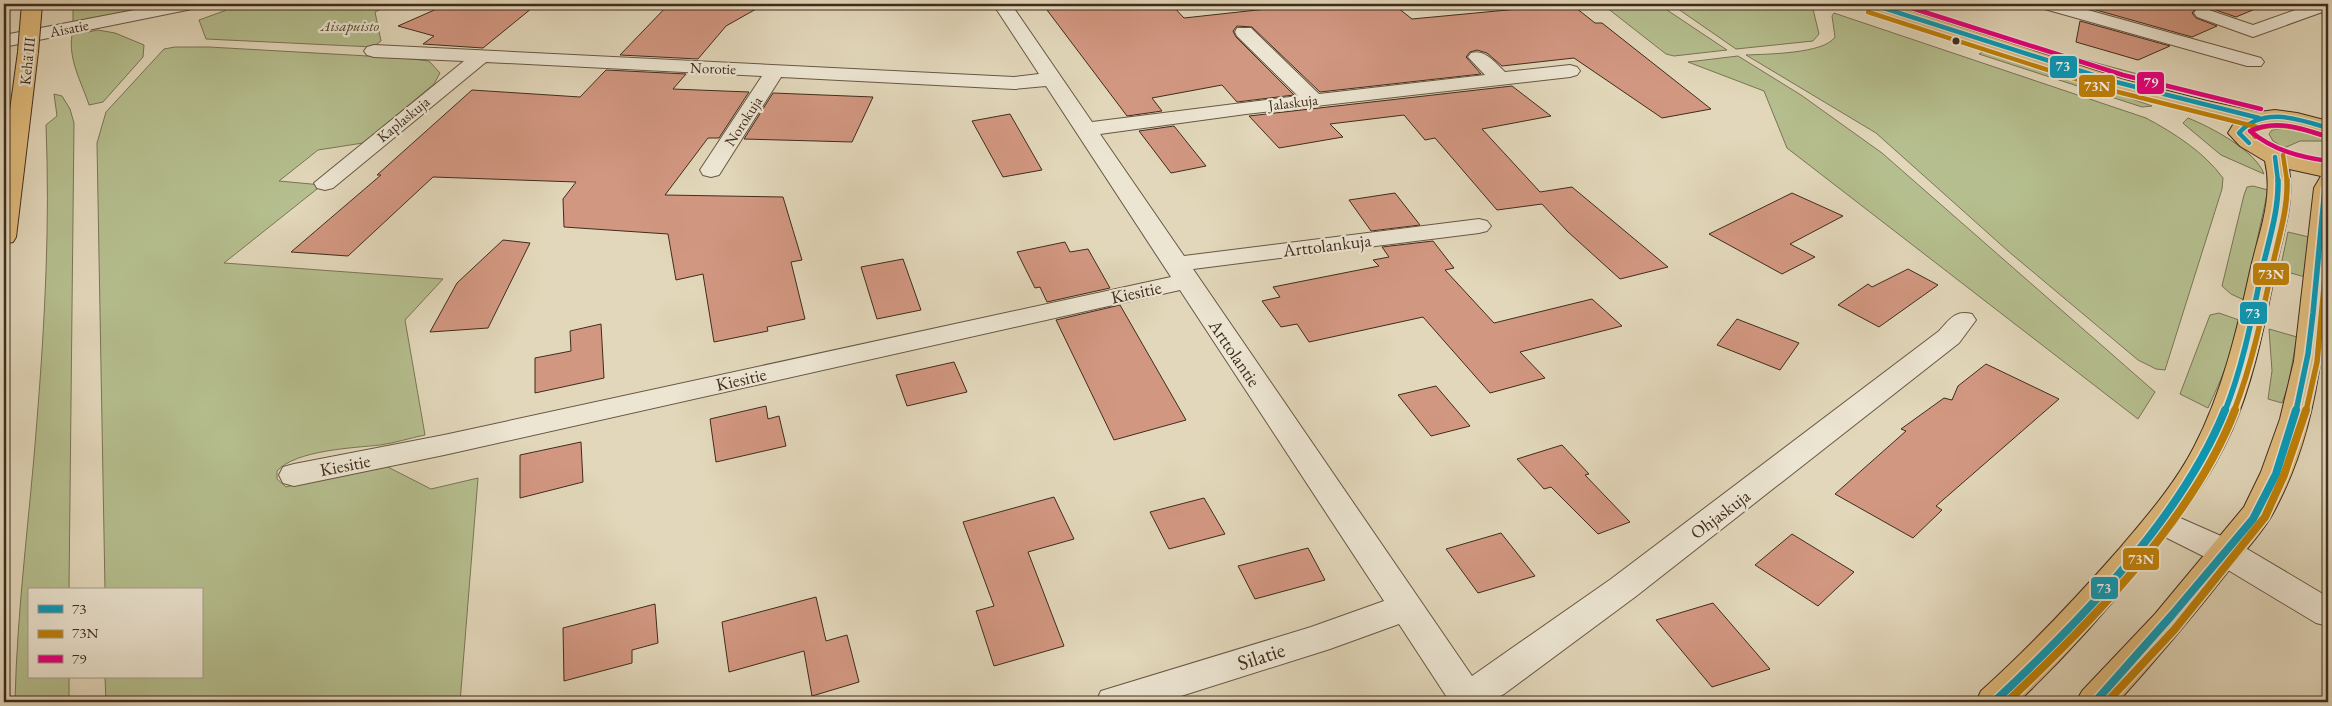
<svg xmlns="http://www.w3.org/2000/svg" width="2332" height="706" viewBox="0 0 2332 706" font-family="'EB Garamond',serif">
<style>
.green{fill:#b5be8e;stroke:#7a7555}
.building{fill:#d29781;stroke:#402c1c}
.lines{fill:none;stroke-linecap:round;stroke-linejoin:round}
.minor-casing{stroke:#685744;stroke-width:2}
.major-casing{stroke:#402c1c;stroke-width:2}
.highway-casing{stroke:#402c1c;stroke-width:2}
.minor{fill:#ece5d2;fill-rule:evenodd}
.major{fill:#e1bc7d;fill-rule:evenodd}
.highway{fill:#e1bc7d;fill-rule:evenodd}
.highway-bridge-casing{stroke:#402c1c;stroke-width:22;stroke-linecap:butt}
.highway-bridge{stroke:#e1bc7d;stroke-width:20}
.bus-1-far2-casing{stroke:#ece5d2;stroke-width:7}
.bus-1-far1-casing{stroke:#ece5d2;stroke-width:9}
.bus-1-casing{stroke:#ece5d2;stroke-width:11}
.bus-2-far2-casing{stroke:#ece5d2;stroke-width:7}
.bus-2-far1-casing{stroke:#ece5d2;stroke-width:9}
.bus-2-casing{stroke:#ece5d2;stroke-width:11}
.bus-3-casing{stroke:#ece5d2;stroke-width:7}
.bus-1-far2{stroke:#069cbc;stroke-width:4.5}
.bus-1-far1{stroke:#069cbc;stroke-width:5.5}
.bus-1{stroke:#069cbc;stroke-width:8}
.bus-2-far2{stroke:#c08108;stroke-width:4.5}
.bus-2-far1{stroke:#c08108;stroke-width:5.5}
.bus-2{stroke:#c08108;stroke-width:8}
.bus-3{stroke:#e5007d;stroke-width:4.5}
.bus-dot{fill:#402c1c;stroke:#ece5d2;stroke-width:2}
.labels{text-anchor:middle;dominant-baseline:central;stroke-width:4.5;stroke-linejoin:round;paint-order:stroke}
.far-park-label{font-size:15px;font-style:italic;fill:#574933;stroke:#ece5d2}
.far-street-label{font-size:15px;fill:#402c1c;stroke:#ece5d2}
.street-label{font-size:18px;fill:#402c1c;stroke:#ece5d2}
.near-street-label{font-size:21px;fill:#402c1c;stroke:#ece5d2}
.line-badge{stroke:#ece5d2;stroke-width:2}
.badge-label{font-size:14px;text-anchor:middle;font-weight:bold;fill:#fff}
</style>
<rect width="100%" height="100%" fill="#e2d7ba"/>
<filter id="stains"><feTurbulence type="fractalNoise" baseFrequency=".004" numOctaves="4"/><feColorMatrix values="0 0 0 0 .2 0 0 0 0 .09 0 0 0 0 .02 0 0 0 .5 -.17"/></filter>
<radialGradient id="worn" r=".72"><stop offset=".6" stop-color="#630" stop-opacity="0"/><stop offset="1" stop-color="#630" stop-opacity=".3"/></radialGradient>
<!-- green -->
<path class="green" d="M73,4H174L73,23Z
M236,4H391L375,12L381,41L373,47L206,39L199,20L224,11Z
M1602,4H1658L1727,50L1674,56L1666,54Z
M1671,4H1791L1813,9L1819,34L1813,41L1736,49Z
M1888,4H1902L2048,50L2160,80L2171,85L2174,90L2172,93L2164,91Z
M1834,13L2146,118C2174,133 2204,152 2223,178L2222,189L2165,370L2156,369L2138,360L2008,251L1876,133L1746,55C1766,54 1824,54 1835,37L1832,16Z
M98,30L115,33L144,45L143,57L103,102L89,105C82,83 68,60 72,35Z
M175,47H209L403,58L429,61L440,73L434,84L363,143L318,150L279,181L322,185L224,263L443,279L405,320L425,435C410,438 395,443 380,445C353,448 296,450 277,471V479L286,487L378,462L431,489L478,478L460,702H106L105,677H201V590H105L97,143L106,112L164,49Z
M1984,51L2048,69L2152,106L2142,107L1979,54Z
M1738,56L1801,95L1882,153L2155,392L2138,419L1787,148L1764,91L1688,62Z
M54,94L62,96L70,109L74,123L69,590H29V677H69V702H15C17,608 30,514 37,420C45,321 50,223 46,125L57,116Z
M2188,118C2211,127 2256,151 2264,174L2221,155L2185,125L2183,123Z
M2287,128L2328,138V141H2300L2284,148L2273,141L2269,134L2272,130Z
M2253,186L2268,190L2244,300L2231,294L2222,286L2244,195L2247,187Z
M2288,232L2309,237L2305,277L2280,270Z
M2219,313L2239,320C2235,351 2221,379 2208,408L2180,394L2210,315Z
M2269,329L2297,337L2288,386L2282,403L2268,399L2272,371Z"/>
<!-- building -->
<path class="building" d="M448,4H537L483,48L423,44L434,36L398,26Z
M669,4H765L726,26L698,59L620,55Z
M1049,4H1171L1184,18L1312,4H1393L1412,19L1571,4L1595,23H1602L1711,109L1662,118L1574,58L1502,66L1487,53L1477,50L1470,52L1466,57L1481,74L1320,92L1252,27L1237,26L1233,31L1236,37L1294,95L1237,102L1222,85L1152,98L1162,111L1127,116L1047,10L1053,9Z
M2082,4H2267L2236,17L2204,6L2197,7L2192,13L2196,18L2217,26L2192,37L2082,6Z
M2080,21L2170,46L2138,60L2076,42Z
M606,70L686,74L673,89L749,92L719,138H708L665,195L783,197L802,260L791,262L805,319L767,327L768,331L714,342L703,274L676,280L668,234L564,227L563,199L576,182L433,177L348,256L291,252L381,175H377L472,90L580,97Z
M1512,86L1551,116L1482,129L1540,192L1572,187L1668,267L1620,279L1567,231L1542,204L1497,210L1435,138L1425,140L1404,115L1330,124L1343,137L1279,148L1249,116Z
M773,93L873,97L852,142L744,139Z
M1010,114L1042,170L1003,177L972,121Z
M1174,126L1206,166L1171,173L1139,131Z
M1395,193L1420,225L1371,231L1349,200Z
M1792,193L1843,216L1790,244L1815,257L1782,274L1709,234Z
M503,240L530,243L488,328L430,332L457,283Z
M1433,241L1454,268L1445,270L1494,323L1592,299L1622,326L1520,352L1545,378L1490,393L1423,317L1309,342L1297,324L1281,327L1262,301L1280,297L1273,287L1379,266L1373,260L1389,257L1382,247Z
M1065,242L1070,252L1088,249L1110,288L1047,302L1040,287L1035,288L1017,252Z
M903,259L921,310L877,319L861,267Z
M1908,269L1938,285L1879,327L1838,305L1868,284L1872,287Z
M1120,305L1186,420L1114,440L1056,320Z
M1737,319L1799,343L1780,370L1717,345Z
M601,324L604,378L535,393V358L571,351L570,331Z
M954,362L967,392L907,406L896,375Z
M1986,364L2059,399L1936,506L1942,510L1913,538L1835,494L1906,431L1901,429L1944,398L1952,400L1958,386Z
M1436,386L1470,426L1431,436L1398,395Z
M766,406L768,419L779,416L786,446L716,462L710,419Z
M581,442L583,482L520,498V455Z
M1562,445L1589,474L1585,475L1630,522L1598,534L1551,487L1544,489L1517,459Z
M1054,497L1074,539L1028,552L1064,646L994,666L976,611L994,606L963,522Z
M1204,498L1225,534L1169,549L1150,512Z
M1501,533L1535,576L1478,593L1446,549Z
M1792,534L1854,572L1818,606L1755,565Z
M1308,548L1325,580L1255,599L1238,566Z
M816,597L826,641L847,635L859,682L812,696L804,651L729,672L722,622Z
M1713,603L1770,669L1712,687L1656,620Z
M655,604L658,643L632,650V663L564,681L563,628Z"/>
<g class="lines">
<defs>
<path id="minor" d="M166,4H201L198,8L192,9L4,47V35Z
M993,4H1011L1092,122L1298,96L1237,36L1235,32L1237,28H1251L1319,94L1485,75L1468,57L1471,53C1486,49 1495,63 1505,72L1570,65L1577,67L1580,71L1577,75L1570,77L1246,114L1100,134L1184,256L1479,219L1487,221L1491,226L1487,231L1479,233L1193,269L1472,676L1611,579L1939,331C1950,319 1955,310 1972,314L1976,320L1959,343L1635,597L1504,694L1489,702H1450L1399,624L1330,649L1162,702H1096L1101,691L1311,627L1384,601L1180,290L444,455L294,486L283,483L279,475L283,467L294,464L444,435L1171,277L1046,86L1014,89L781,77L719,175L711,177L703,175L700,170L762,76L486,62L333,188L325,190L317,188L314,183L464,61L374,57L367,55L364,51L367,47L374,45L1014,77L1039,74Z
M2038,4H2066L2261,58L2264,62L2261,66H2247L2041,8Z
M2312,4H2328V10L2253,37L2197,17L2194,13L2197,9L2203,8L2253,25Z
M2162,510L2237,543L2328,597V626L2316,623L2213,561L2151,530L2146,522L2151,514Z"/>
<path id="major" d="M1862,4H1888L2125,80L2207,101L2259,112L2275,110L2297,113L2328,121V134C2303,128 2278,117 2253,127L2250,132C2272,152 2300,160 2328,163C2328,283 2332,407 2272,515C2261,534 2244,552 2230,569C2194,615 2157,659 2118,702H2076L2082,691L2155,614L2244,507L2261,472L2280,419L2294,361L2314,188L2321,176L2289,169C2295,205 2281,239 2275,273C2264,326 2254,380 2232,430C2209,482 2174,527 2138,571C2101,617 2061,661 2018,702H1976L1981,691C2031,646 2076,598 2120,548C2147,516 2175,484 2194,447C2222,393 2237,331 2250,271C2258,235 2274,199 2265,161L2240,146L2228,133L2236,120L2111,88L1865,8Z"/>
<path id="highway" d="M28,46L35,48L38,52L16,237L13,242L4,244V154L18,52L21,48Z"/>
</defs>
<!-- minor casing -->
<use href="#minor" class="minor-casing"/>
<!-- major casing -->
<use href="#major" class="major-casing"/>
<!-- highway casing -->
<use href="#highway" class="highway-casing"/>
<!-- minor -->
<use href="#minor" class="minor"/>
<!-- major -->
<use href="#major" class="major"/>
<!-- highway -->
<use href="#highway" class="highway"/>
<defs>
<path id="highway-bridge" d="M28,52L32,4"/>
</defs>
<!-- highway-bridge casing -->
<use href="#highway-bridge" class="highway-bridge-casing"/>
<!-- highway-bridge -->
<use href="#highway-bridge" class="highway-bridge"/>
<defs>
<path id="bus-1-far2" d="M1871,4L2112,81L2259,118
M2249,143L2239,133C2263,106 2298,119 2328,128
M2275,157L2278,181"/>
<path id="bus-1-far1" d="M2225,411C2243,366 2252,318 2262,270C2269,240 2279,210 2278,180
M2296,411L2308,354L2313,313L2325,188L2328,181"/>
<path id="bus-1" d="M1994,702C2079,622 2181,519 2225,410
M2095,702L2172,615L2253,519L2276,474L2296,410"/>
<path id="bus-2-far2" d="M1868,12L2110,90L2257,127
M2255,137L2251,131C2276,120 2300,128 2325,136
M2283,155L2287,181"/>
<path id="bus-2-far1" d="M2234,411C2253,362 2263,311 2274,259C2280,233 2288,207 2287,180
M2306,411L2317,362L2328,244"/>
<path id="bus-2" d="M2007,702C2090,623 2194,518 2235,410
M2107,702L2174,630L2265,517L2284,475L2306,410"/>
<path id="bus-3" d="M1899,4L2123,75L2261,109
M2325,136C2301,128 2274,119 2250,131C2273,150 2299,157 2328,161"/>
</defs>
<!-- bus-1-far2 casing -->
<use href="#bus-1-far2" class="bus-1-far2-casing"/>
<!-- bus-1-far1 casing -->
<use href="#bus-1-far1" class="bus-1-far1-casing"/>
<!-- bus-1 casing -->
<use href="#bus-1" class="bus-1-casing"/>
<!-- bus-2-far2 casing -->
<use href="#bus-2-far2" class="bus-2-far2-casing"/>
<!-- bus-2-far1 casing -->
<use href="#bus-2-far1" class="bus-2-far1-casing"/>
<!-- bus-2 casing -->
<use href="#bus-2" class="bus-2-casing"/>
<!-- bus-3 casing -->
<use href="#bus-3" class="bus-3-casing"/>
<!-- bus-1-far2 -->
<use href="#bus-1-far2" class="bus-1-far2"/>
<!-- bus-1-far1 -->
<use href="#bus-1-far1" class="bus-1-far1"/>
<!-- bus-1 -->
<use href="#bus-1" class="bus-1"/>
<!-- bus-2-far2 -->
<use href="#bus-2-far2" class="bus-2-far2"/>
<!-- bus-2-far1 -->
<use href="#bus-2-far1" class="bus-2-far1"/>
<!-- bus-2 -->
<use href="#bus-2" class="bus-2"/>
<!-- bus-3 -->
<use href="#bus-3" class="bus-3"/>
</g>
<!-- markers -->
<circle class="bus-dot" cx="1956" cy="41" r="4.5"/>
<g class="labels">
<!-- far-park labels -->
<g class="far-park-label">
<text x="350" y="25">Aisapuisto</text>
</g>
<!-- far-street labels -->
<g class="far-street-label">
<text transform="translate(69 28) rotate(-11)">Aisatie</text>
<text transform="translate(27 61) rotate(-84)">Kehä III</text>
<text transform="translate(713 68) rotate(2)">Norotie</text>
<text transform="translate(1293 102) rotate(-7)">Jalaskuja</text>
<text transform="translate(403 119) rotate(-39)">Kaplaskuja</text>
<text transform="translate(743 121) rotate(-57)">Norokuja</text>
</g>
<!-- street labels -->
<g class="street-label">
<text transform="translate(1327 245) rotate(-7)">Arttolankuja</text>
<text transform="translate(1136 292) rotate(-12)">Kiesitie</text>
<text transform="translate(1235 353) rotate(56)">Arttolantie</text>
<text transform="translate(741 379) rotate(-13)">Kiesitie</text>
<text transform="translate(345 465) rotate(-11)">Kiesitie</text>
<text transform="translate(1720 514) rotate(-37)">Ohjaskuja</text>
</g>
<!-- near-street labels -->
<g class="near-street-label">
<text transform="translate(1261 656) rotate(-18)">Silatie</text>
</g>
</g>
<g class="line-badge">
<rect x="2049" y="55" width="29" height="24" rx="5" fill="#069cbc"/>
<rect x="2136" y="71" width="29" height="24" rx="5" fill="#e5007d"/>
<rect x="2078" y="74" width="38" height="24" rx="5" fill="#c08108"/>
<rect x="2252" y="262" width="38" height="24" rx="5" fill="#c08108"/>
<rect x="2239" y="301" width="29" height="24" rx="5" fill="#069cbc"/>
<rect x="2122" y="547" width="38" height="24" rx="5" fill="#c08108"/>
<rect x="2090" y="576" width="29" height="24" rx="5" fill="#069cbc"/>
</g>
<g class="badge-label">
<text x="2063" y="71">73</text>
<text x="2151" y="87">79</text>
<text x="2097" y="91">73N</text>
<text x="2271" y="279">73N</text>
<text x="2253" y="318">73</text>
<text x="2141" y="564">73N</text>
<text x="2104" y="593">73</text>
</g>
<!-- margin -->
<rect width="2332" height="706" fill="none" stroke="#e2d7ba" stroke-width="20"/>
<rect x="5" y="5" width="2322" height="696" fill="none" stroke="#402c1c" stroke-width="2.5"/>
<rect x="10" y="10" width="2312" height="686" fill="none" stroke="#402c1c"/>
<!-- legend -->
<rect x="28" y="588" width="175" height="90" fill="#ece5d2" stroke="#a79b89"/>
<rect x="38" y="605" width="25" height="8" fill="#069cbc" stroke="#a79b89"/>
<text x="72" y="614" font-size="15" fill="#402c1c">73</text>
<rect x="38" y="630" width="25" height="8" fill="#c08108" stroke="#a79b89"/>
<text x="72" y="638" font-size="15" fill="#402c1c">73N</text>
<rect x="38" y="655" width="25" height="8" fill="#e5007d" stroke="#a79b89"/>
<text x="72" y="664" font-size="15" fill="#402c1c">79</text>
<rect width="100%" height="100%" filter="url(#stains)"/>
<rect width="100%" height="100%" fill="url(#worn)"/>
</svg>
